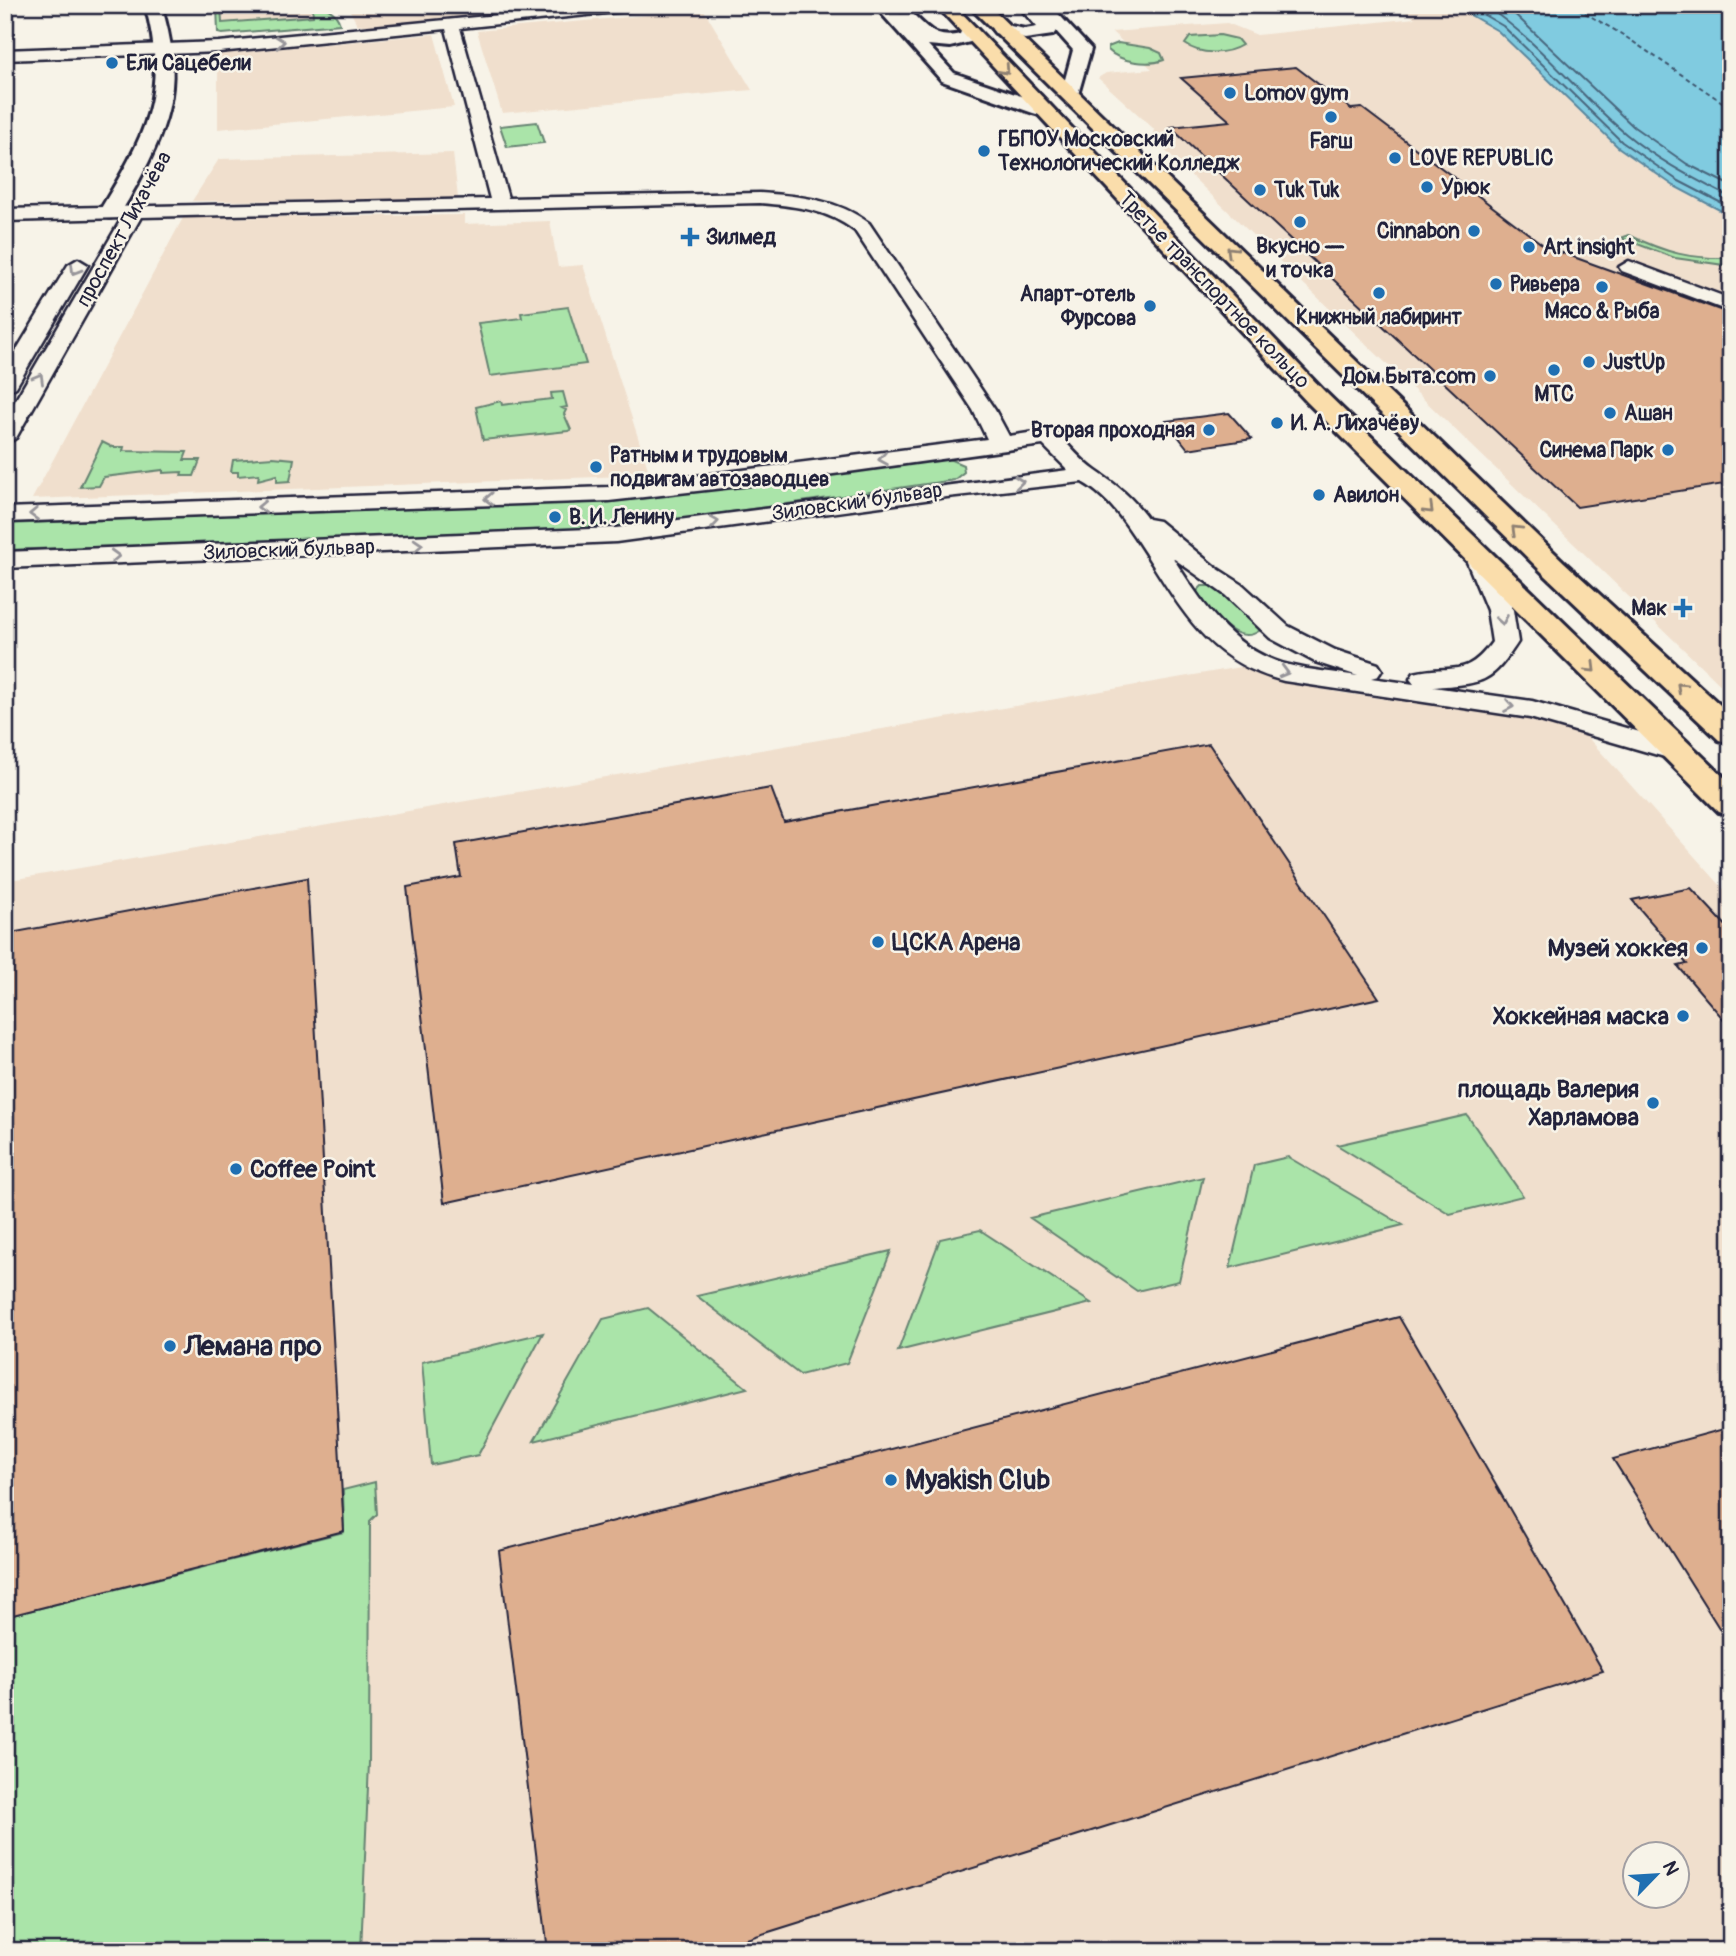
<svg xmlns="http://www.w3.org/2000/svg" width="1736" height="1956" viewBox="0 0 1736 1956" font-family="Pangolin,sans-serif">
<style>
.built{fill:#f0dfcd;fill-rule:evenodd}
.green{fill:#aae4a9;stroke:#668372;stroke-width:2}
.water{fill:#80cbe0;stroke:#5a879e;stroke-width:2}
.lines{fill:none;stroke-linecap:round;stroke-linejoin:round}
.shore{stroke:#48667d;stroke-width:2}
.ferry{stroke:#3e556d;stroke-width:2;stroke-dasharray:4.5 3.5;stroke-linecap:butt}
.building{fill:#deaf8f;stroke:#22223b;stroke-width:2}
.minor-casing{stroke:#22223b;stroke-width:5}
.tertiary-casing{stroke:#22223b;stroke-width:6}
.secondary-casing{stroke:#22223b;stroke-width:6}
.primary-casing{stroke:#22223b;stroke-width:6}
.minor{fill:#f7f3e8;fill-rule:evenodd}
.tertiary{fill:#f7f3e8;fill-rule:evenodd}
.secondary{fill:#f7f3e8;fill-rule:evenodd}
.primary{fill:#faddab;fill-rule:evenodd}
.oneway{stroke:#97959a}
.oneway2{stroke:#8e8073}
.poi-dot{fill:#1f6fb2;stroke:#f7f3e8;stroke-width:2.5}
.labels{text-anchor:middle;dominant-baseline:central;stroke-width:5;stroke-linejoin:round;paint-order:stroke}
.far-poi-label{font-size:21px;font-weight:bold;fill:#22223b;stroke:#f7f3e8;text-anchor:start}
.far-street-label{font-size:21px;fill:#22223b;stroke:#f7f3e8}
.poi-label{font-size:24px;font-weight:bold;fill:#22223b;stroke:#f7f3e8;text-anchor:end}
.near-poi-label{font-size:28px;font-weight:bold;fill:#22223b;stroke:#f7f3e8;text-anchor:start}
</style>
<rect width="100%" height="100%" fill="#f7f3e8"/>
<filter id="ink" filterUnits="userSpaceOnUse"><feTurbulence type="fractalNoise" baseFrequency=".0143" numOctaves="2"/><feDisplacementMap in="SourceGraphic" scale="14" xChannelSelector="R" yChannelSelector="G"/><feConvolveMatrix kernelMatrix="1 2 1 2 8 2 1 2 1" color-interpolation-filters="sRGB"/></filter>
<g filter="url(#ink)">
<!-- built -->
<path class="built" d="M221,5H312L314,16L222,23Z
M347,5H597L376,27L357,24Z
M1394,5H1453L1498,31L1618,147L1674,186L1731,216V695L1152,138L1154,129L1098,78L1106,73L1152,69L1112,32L1227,23L1257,35L1415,18Z
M704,10L752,90L502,113L477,31Z
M434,34L454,107L218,129V54Z
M453,153L458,198L450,200L192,201L219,159Z
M464,215V224L550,221L558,267L583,265L650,475L32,499L183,218Z
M1246,666L1293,684L1343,693L1567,724L1582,731L1731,897V1951H1580L1578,1946L1558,1951H5V881ZM1634,1854H1676V1896H1634Z"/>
<!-- green -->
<path class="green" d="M217,5H221L222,23L313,16L312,5C325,5 336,11 340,24L222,34L218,33Z
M1220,35L1237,39L1242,45C1226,55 1200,55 1185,44L1190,37Z
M1118,43L1150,48L1161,53L1164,60C1148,66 1120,62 1108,50V47Z
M537,122L544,143L507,147L500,126Z
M1629,235C1666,253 1690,259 1731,258V266L1675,258L1621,238Z
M568,307L586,364L490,376L478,323L522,318L521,313Z
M563,392L567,407L562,408L566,410L564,414L571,430L568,431L483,440L476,407L501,401L502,405L552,399L551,393Z
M102,442L112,447H124L123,451L187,452L184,460H200L194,476H181L182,472L163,473V470L104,477L99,486L80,487Z
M942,456L963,465L964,472L954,480L647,524L529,532L5,550V524L646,498Z
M273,457L294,459L290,481L277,482V475L258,480L259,474L238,476V472H231L233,460Z
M1202,586H1217L1260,628L1259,631C1235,647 1213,612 1198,596L1197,591Z
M1467,1115L1523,1196L1450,1214L1337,1145Z
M1288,1157L1403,1225L1230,1268L1254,1165Z
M1203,1177L1179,1281L1137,1291L1030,1218Z
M980,1230L1091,1303L898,1351L940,1239Z
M891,1251L847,1363L800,1375L697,1296Z
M648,1308L747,1388L534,1441L603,1319Z
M543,1333L478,1455L431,1465L422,1362Z
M375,1482L377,1514L370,1521L369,1763L361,1951H5V1617L344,1532L343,1490Z"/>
<!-- water -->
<path class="water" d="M1453,5H1731V216L1674,186L1618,147L1498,31Z"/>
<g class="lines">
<!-- shore -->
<path class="shore" d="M1467,5L1503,26L1622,142L1677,180L1731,208
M1484,5C1539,41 1577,93 1626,134C1657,160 1695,179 1731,198
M1505,5L1634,127L1687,164L1731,186"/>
<!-- ferry -->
<path class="ferry" d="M1571,5L1623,35L1731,108"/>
</g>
<!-- building -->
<path class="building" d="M1296,67L1351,109L1362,108L1546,247L1731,314V483L1577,507L1170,127L1230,121L1181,78Z
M1229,413L1252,439L1188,449L1166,421Z
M1209,744L1379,998L444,1203L407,887L461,877L456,844L771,788L784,822Z
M307,878L344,1531L5,1617V934Z
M1691,888L1731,931V1028L1678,966L1687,964L1632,900Z
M1399,1317L1603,1671L708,1951H548L499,1551Z
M1731,1427V1647L1613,1459Z"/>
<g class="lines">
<defs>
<path id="minor" d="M599,5H653L646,9L460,28L508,198L760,193C799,196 837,199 869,223L995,410L1009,436L1048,430L1056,432C1069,445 1081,461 1096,471C1117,485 1133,498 1148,519L1159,521L1215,567L1243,585L1288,626L1335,650L1378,664L1382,670L1378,676L1371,678L1414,684L1410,679L1414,673C1452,664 1466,679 1492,642L1487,610L1465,557L1469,552H1487L1513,610L1518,642C1490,685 1483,683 1433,687L1532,701L1685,745L1689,751L1685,757L1675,760L1530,718L1284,681C1201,660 1178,601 1134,536C1120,515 1105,495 1082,482L947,497L616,542L5,568V552L616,528L1068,470L1043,445L776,482L609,501L5,522V508L609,487L987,439L973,410L855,231C827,209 795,206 760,203L141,217L16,438L5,445V418L122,218L5,221V209L490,199L446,29L219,52L5,60V50L219,42ZM1173,558L1225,595L1270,638L1315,662L1358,676C1335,672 1311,671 1289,665C1232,651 1203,604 1173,558Z
M78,259L88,265L16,387L5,393V369L68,265Z
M1629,261L1731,299V312L1622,271L1619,267Z"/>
<path id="tertiary" d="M145,5H161C184,77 172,121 136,186C129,197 123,215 110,218L99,212C144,137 170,94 145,5Z"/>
<path id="secondary" d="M874,5H891L900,14L912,13C928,29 937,40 960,34L963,27H975L978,31L974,41L950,47L928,45L954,73L1047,105L1050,109L1040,115L1033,113L942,81Z
M1018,5H1050L1091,49L1077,98L1070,100L1061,94L1073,50L1056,31L1053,35L1025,39L995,33L992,29L1001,24L1025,29L1037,27Z"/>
<path id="primary" d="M936,5H954L1325,392L1731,784V815L1719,812L1307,402Z
M973,5H988L1564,562L1731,715V743L1719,740L1544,574L974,11Z"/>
</defs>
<!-- minor casing -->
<use href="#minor" class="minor-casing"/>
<!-- tertiary casing -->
<use href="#tertiary" class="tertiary-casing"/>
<!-- secondary casing -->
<use href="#secondary" class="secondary-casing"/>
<!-- primary casing -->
<use href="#primary" class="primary-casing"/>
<!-- minor -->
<use href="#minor" class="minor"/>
<!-- tertiary -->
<use href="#tertiary" class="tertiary"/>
<!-- secondary -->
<use href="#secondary" class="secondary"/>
<!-- primary -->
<use href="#primary" class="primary"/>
</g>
<!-- one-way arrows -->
<defs><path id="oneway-chevron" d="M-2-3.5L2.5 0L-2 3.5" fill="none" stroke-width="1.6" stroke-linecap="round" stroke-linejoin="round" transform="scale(1.75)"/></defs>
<g class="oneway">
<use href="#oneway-chevron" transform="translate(280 42) rotate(-5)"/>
<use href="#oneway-chevron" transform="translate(75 270) rotate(121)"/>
<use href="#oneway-chevron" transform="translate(39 378) rotate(-60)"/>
<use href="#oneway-chevron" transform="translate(883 459) rotate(171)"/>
<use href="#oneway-chevron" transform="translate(1019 482) rotate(-6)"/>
<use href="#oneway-chevron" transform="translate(489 499) rotate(178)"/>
<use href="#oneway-chevron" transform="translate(262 507) rotate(178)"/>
<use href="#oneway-chevron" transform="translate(34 514) rotate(178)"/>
<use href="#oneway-chevron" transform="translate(714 522) rotate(-8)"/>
<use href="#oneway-chevron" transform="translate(418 545) rotate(-3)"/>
<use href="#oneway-chevron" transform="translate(115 556) rotate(-2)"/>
<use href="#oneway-chevron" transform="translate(1502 620) rotate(80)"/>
<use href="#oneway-chevron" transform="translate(1284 672) rotate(15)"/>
<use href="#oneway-chevron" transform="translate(1509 706) rotate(10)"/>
</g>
<g class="oneway2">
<use href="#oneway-chevron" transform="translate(1005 70) rotate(48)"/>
<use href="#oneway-chevron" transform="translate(1231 251) rotate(-136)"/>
<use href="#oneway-chevron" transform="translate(1429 509) rotate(44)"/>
<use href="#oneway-chevron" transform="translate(1516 530) rotate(-136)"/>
<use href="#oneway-chevron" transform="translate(1591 668) rotate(45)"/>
<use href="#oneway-chevron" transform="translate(1681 687) rotate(-137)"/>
</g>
</g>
<!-- markers -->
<g class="poi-dot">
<circle cx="112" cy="63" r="7"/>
<circle cx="1230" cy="93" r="7"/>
<circle cx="1331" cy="117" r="7"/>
<circle cx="984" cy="151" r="7"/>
<circle cx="1395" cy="158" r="7"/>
<circle cx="1427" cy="187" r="7"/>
<circle cx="1260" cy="190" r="7"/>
<circle cx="1300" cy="222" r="7"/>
<circle cx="1474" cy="231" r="7"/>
<path d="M686.5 226.5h7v7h7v7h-7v7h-7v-7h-7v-7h7z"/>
<circle cx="1529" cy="247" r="7"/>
<circle cx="1496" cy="284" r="7"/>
<circle cx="1602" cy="287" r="7"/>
<circle cx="1379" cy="293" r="7"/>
<circle cx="1150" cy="306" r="7"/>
<circle cx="1589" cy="362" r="7"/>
<circle cx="1554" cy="370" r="7"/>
<circle cx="1490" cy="376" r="7"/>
<circle cx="1610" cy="413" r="7"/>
<circle cx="1277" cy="423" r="7"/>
<circle cx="1209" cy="430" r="7"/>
<circle cx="1668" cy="450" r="7"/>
<circle cx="596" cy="467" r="7"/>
<circle cx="1319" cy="495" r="7"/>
<circle cx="555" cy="517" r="7"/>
<path d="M1679.5 597.5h7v7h7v7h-7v7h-7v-7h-7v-7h7z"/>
<circle cx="878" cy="942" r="7"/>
<circle cx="1702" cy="948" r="7"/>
<circle cx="1683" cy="1016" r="7"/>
<circle cx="1653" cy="1103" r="7"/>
<circle cx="236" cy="1169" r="7"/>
<circle cx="170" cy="1346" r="7"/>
<circle cx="891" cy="1480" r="7"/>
</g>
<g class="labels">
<!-- far-poi labels -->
<g class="far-poi-label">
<text x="126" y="63">Ели Сацебели</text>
<text x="1244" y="93">Lomov gym</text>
<text x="998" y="139">ГБПОУ Московский<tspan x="998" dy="24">Технологический Колледж</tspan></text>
<text x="1331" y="141" text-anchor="middle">Farш</text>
<text x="1409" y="158">LOVE REPUBLIC</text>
<text x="1441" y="187">Урюк</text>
<text x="1274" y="190">Tuk Tuk</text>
<text x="1460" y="231" text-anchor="end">Cinnabon</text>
<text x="706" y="237">Зилмед</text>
<text x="1300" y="246" text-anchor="middle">Вкусно —<tspan x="1300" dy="24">и точка</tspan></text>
<text x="1543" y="247">Art insight</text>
<text x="1510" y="284">Ривьера</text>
<text x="1136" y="294" text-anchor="end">Апарт-отель<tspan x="1136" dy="24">Фурсова</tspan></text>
<text x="1602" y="311" text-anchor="middle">Мясо &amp; Рыба</text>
<text x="1379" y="317" text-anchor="middle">Книжный лабиринт</text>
<text x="1603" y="362">JustUp</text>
<text x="1476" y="376" text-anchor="end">Дом Быта.com</text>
<text x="1554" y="394" text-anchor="middle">МТС</text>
<text x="1624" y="413">Ашан</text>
<text x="1291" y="423">И. А. Лихачёву</text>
<text x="1195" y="430" text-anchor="end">Вторая проходная</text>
<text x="1654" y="450" text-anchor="end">Синема Парк</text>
<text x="610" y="455">Ратным и трудовым<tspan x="610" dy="24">подвигам автозаводцев</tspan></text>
<text x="1333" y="495">Авилон</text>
<text x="569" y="517">В. И. Ленину</text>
<text x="1667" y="608" text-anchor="end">Мак</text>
</g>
<!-- far-street labels -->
<g class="far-street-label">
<text transform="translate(124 229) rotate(-61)">проспект Лихачёва</text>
<text transform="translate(1214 290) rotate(46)">Третье транспортное кольцо</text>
<text transform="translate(857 502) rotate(-8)">Зиловский бульвар</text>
<text transform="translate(289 550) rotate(-2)">Зиловский бульвар</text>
</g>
<!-- poi labels -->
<g class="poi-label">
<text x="892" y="942" text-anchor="start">ЦСКА Арена</text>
<text x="1688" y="948">Музей хоккея</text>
<text x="1669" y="1016">Хоккейная маска</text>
<text x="1639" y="1089">площадь Валерия<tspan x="1639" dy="28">Харламова</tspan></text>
<text x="250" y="1169" text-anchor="start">Coffee Point</text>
</g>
<!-- near-poi labels -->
<g class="near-poi-label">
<text x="184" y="1346">Лемана про</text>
<text x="905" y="1480">Myakish Club</text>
</g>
</g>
<!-- margin -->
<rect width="1736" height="1956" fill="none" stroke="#f7f3e8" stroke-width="28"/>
<rect x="14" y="14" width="1708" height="1928" fill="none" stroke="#22223b" stroke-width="2.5" filter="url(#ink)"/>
<!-- north arrow -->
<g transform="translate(1656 1875) rotate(65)"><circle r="33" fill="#f7f3e8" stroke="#a29fa3" stroke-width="2"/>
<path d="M0-5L12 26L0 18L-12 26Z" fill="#1f6fb2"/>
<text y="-10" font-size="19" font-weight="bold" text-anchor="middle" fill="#22223b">N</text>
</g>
</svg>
